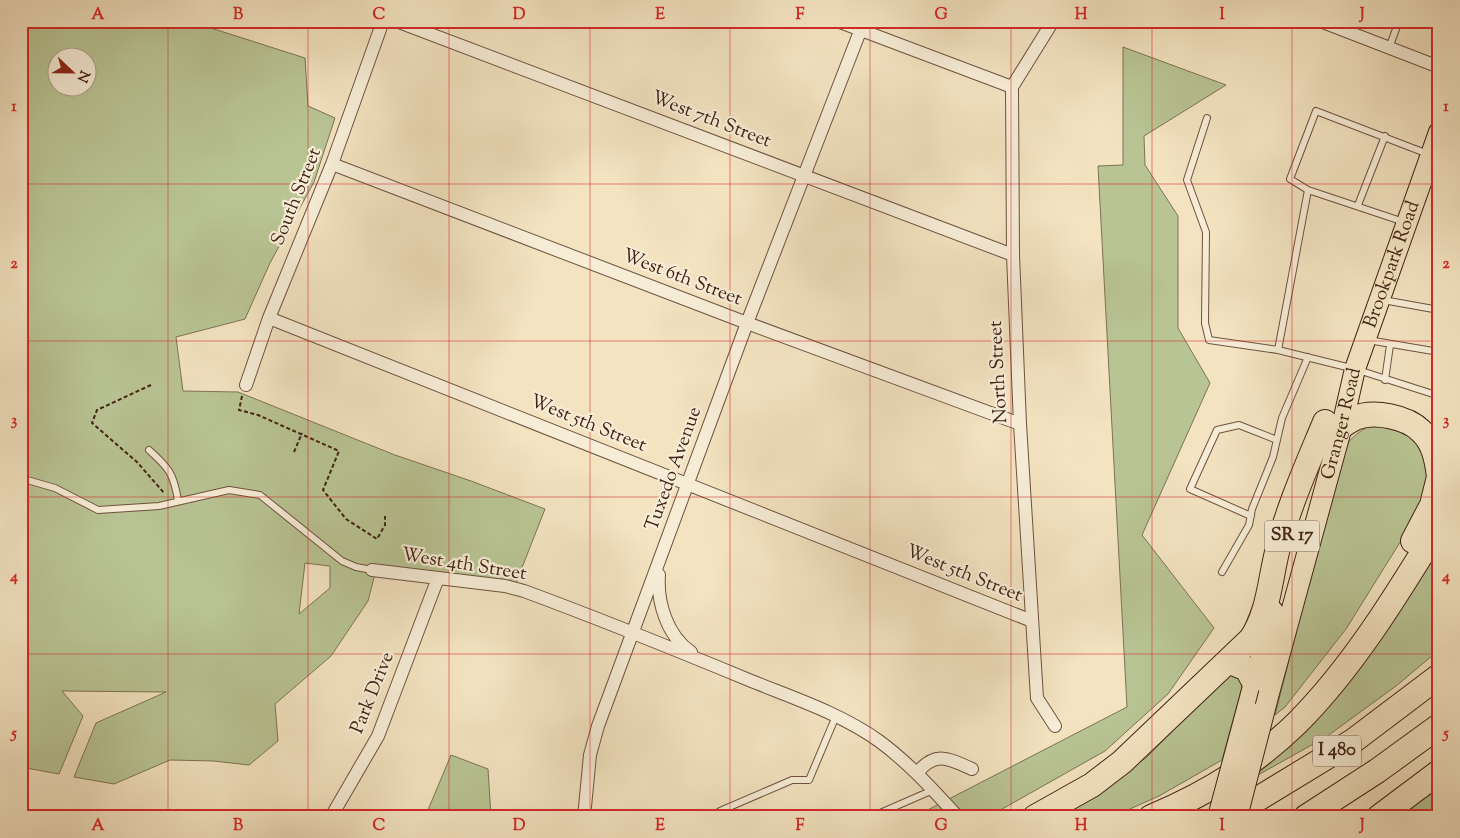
<svg xmlns="http://www.w3.org/2000/svg" width="1460" height="838" viewBox="0 0 1460 838" font-family="'Sorts Mill Goudy',serif">
<style>
.green{fill:#b9c494;stroke:#7d7354;fill-rule:evenodd}
.lines{fill:none;stroke-linecap:round;stroke-linejoin:round}
.lane-casing{stroke:#6e523f;stroke-width:8}
.street-casing{stroke:#6e523f;stroke-width:14}
.primary-casing{stroke:#412214;stroke-width:22}
.highway-casing{stroke:#412214;stroke-width:26}
.path{stroke:#412214;stroke-width:2;stroke-dasharray:4 2.5;stroke-linecap:butt}
.lane{stroke:#f7edd7;stroke-width:6}
.street{stroke:#f7edd7;stroke-width:12}
.primary{stroke:#f3e3c1;stroke-width:20}
.highway{stroke:#f3e3c1;stroke-width:24}
.primary-bridge-casing{stroke:#412214;stroke-width:22;stroke-linecap:butt}
.primary-bridge{stroke:#f3e3c1;stroke-width:20}
.grid{fill:none;stroke:#d62828;stroke-width:1;stroke-opacity:0.55}
.labels{text-anchor:middle;dominant-baseline:central;stroke-width:4.5;stroke-linejoin:round;paint-order:stroke}
.shield{fill:#f7edd7;stroke:#785f4e;stroke-width:1}
.shield-label{font-size:18px;font-weight:bold;fill:#412214}
.street-label{font-size:19px;fill:#412214;stroke:#f7edd7}
.neatline{fill:none;stroke:#d62828;stroke-width:2}
.grid-label{font-size:16px;text-anchor:middle;font-weight:bold;fill:#d62828}
</style>
<rect width="100%" height="100%" fill="#f3e3c1"/>
<filter id="stains"><feTurbulence type="fractalNoise" baseFrequency=".004" numOctaves="4"/><feColorMatrix values="0 0 0 0 .2 0 0 0 0 .09 0 0 0 0 .02 0 0 0 .5 -.17"/></filter>
<radialGradient id="worn" r=".72"><stop offset=".6" stop-color="#630" stop-opacity="0"/><stop offset="1" stop-color="#630" stop-opacity=".3"/></radialGradient>
<!-- green -->
<path class="green" d="M21,21H189L305,58L308,106L335,118L314,182L270,263L245,319L176,337L183,391L238,392L395,455L471,481L545,509L516,583L376,570L368,601L331,656L275,704L278,741L249,765L214,761L170,760L114,784L74,777L96,723L166,692L62,691L83,716L59,774L21,767ZM58,58H88V88H58ZM305,563L330,566V588L299,614Z
M1123,47L1226,85L1144,136L1145,165L1178,216V328L1210,383L1142,535L1214,628L1168,694L1105,751L988,817H914L1127,707L1098,166L1123,165Z
M1377,423L1404,429L1428,456L1427,499L1346,629L1285,707L1275,715L1340,458C1348,438 1358,431 1377,423Z
M1439,544V650L1396,686L1326,737L1258,775L1263,759Z
M1271,560L1276,562L1222,760L1159,796L1112,817H1054L1146,758L1189,714L1240,637Z
M451,755L488,769L491,817H425Z
M1439,772V817H1379Z"/>
<g class="lines">
<defs>
<path id="lane" d="M1389,48L1399,21
M1207,118L1187,180L1206,232L1205,323L1209,340L1278,350
M1308,190L1290,179L1316,111L1428,154
M1358,205L1385,136
M1404,222L1308,190L1278,350L1355,369L1433,394
M1383,300L1439,310
M1368,340L1439,352
M1385,380L1390,345
M149,450C169,468 174,474 178,501
M21,494L27,480L55,488L98,510L159,506L229,490L260,495L342,561L356,567L372,570
M1251,516L1190,489L1217,430L1239,425L1277,440
M1222,572L1249,525L1252,509L1273,457L1282,418L1308,357
M722,817L720,811L792,780H809L836,716
M871,817L933,790"/>
<path id="street" d="M396,21L1013,255
M837,21L1012,87
M1053,21L1012,87L1013,255L1020,424L1037,698L1055,726
M1320,21L1439,67
M332,164L747,323L1020,424
M269,318L1032,621
M246,385L269,318L332,164L383,21
M372,570L505,586L524,591C600,619 674,649 749,680C793,698 840,713 879,741C909,763 933,790 958,817
M659,575C657,602 667,636 691,652
M917,773C936,750 949,759 972,769
M331,817L378,736L438,578
M584,817L590,755L598,726L747,323L864,21"/>
<g id="primary">
<path id="s1" d="M1269,693L1342,426L1355,369L1439,132"/>
<path d="M1247,709L1273,611"/>
</g>
<path id="highway" d="M1342,426C1346,423 1351,420 1355,418C1374,410 1407,417 1421,431C1434,443 1437,460 1439,477
M1413,541L1432,505L1439,477
M1230,662L1247,669L1254,682
M1035,817L1092,785L1122,762L1251,639C1269,613 1270,578 1278,548C1289,505 1308,463 1325,422
M1151,817C1204,795 1256,763 1297,723C1353,667 1398,593 1439,526
M1228,817L1353,741L1439,676
M1306,817L1377,771L1439,726
M1379,817L1439,772"/>
</defs>
<!-- lane casing -->
<use href="#lane" class="lane-casing"/>
<!-- street casing -->
<use href="#street" class="street-casing"/>
<!-- primary casing -->
<use href="#primary" class="primary-casing"/>
<!-- highway casing -->
<use href="#highway" class="highway-casing"/>
<!-- path -->
<path class="path" d="M151,385L97,410L92,423L137,462L165,494
M242,396L239,410L258,415L339,451L323,490L346,519L377,539L385,525V516
M294,452L302,433"/>
<!-- lane -->
<use href="#lane" class="lane"/>
<!-- street -->
<use href="#street" class="street"/>
<!-- primary -->
<use href="#primary" class="primary"/>
<!-- highway -->
<use href="#highway" class="highway"/>
<defs>
<path id="primary-bridge" d="M1218,817L1247,709
M1237,817L1269,693"/>
</defs>
<!-- primary-bridge casing -->
<use href="#primary-bridge" class="primary-bridge-casing"/>
<!-- primary-bridge -->
<use href="#primary-bridge" class="primary-bridge"/>
</g>
<!-- grid -->
<path class="grid" d="M168,21V817M308,21V817M449,21V817M590,21V817M730,21V817M870,21V817M1011,21V817M1152,21V817M1292,21V817M21,184H1439M21,341H1439M21,497H1439M21,654H1439"/>
<g class="labels">
<!-- shield labels -->
<g class="shield">
<rect x="1264.5" y="520.5" width="55" height="31" rx="4"/>
<rect x="1313" y="735.5" width="48" height="31" rx="4"/>
</g>
<g class="shield-label">
<text x="1292" y="536">SR 17</text>
<text x="1337" y="751">I 480</text>
</g>
<!-- street labels -->
<g class="street-label">
<text transform="translate(711 120) rotate(21)">West 7th Street</text>
<text transform="translate(297 197) rotate(-68)">South Street</text>
<text stroke="none"><textPath href="#s1" startOffset="446">Brookpark Road</textPath></text>
<text transform="translate(682 278) rotate(21)">West 6th Street</text>
<text transform="translate(999 372) rotate(-93)">North Street</text>
<text transform="translate(588 424) rotate(22)">West 5th Street</text>
<text stroke="none"><textPath href="#s1" startOffset="279">Granger Road</textPath></text>
<text transform="translate(674 469) rotate(-70)">Tuxedo Avenue</text>
<text transform="translate(464 565) rotate(9)">West 4th Street</text>
<text transform="translate(964 574) rotate(22)">West 5th Street</text>
<text transform="translate(373 693) rotate(-68)">Park Drive</text>
</g>
</g>
<!-- margin -->
<rect width="1460" height="838" fill="none" stroke="#f3e3c1" stroke-width="55"/>
<!-- north arrow -->
<g transform="translate(72 72) rotate(112)"><circle r="24" fill="#f7edd7" stroke="#ae9c89"/>
<path d="M0-4L9 19L0 12L-9 19Z" fill="#8f2418"/>
<text y="-8" font-size="14" font-weight="bold" text-anchor="middle" fill="#412214">N</text>
</g>
<rect x="28" y="28" width="1404" height="782" class="neatline"/>
<g class="grid-label">
<text x="98" y="19">A</text>
<text x="238" y="19">B</text>
<text x="379" y="19">C</text>
<text x="519" y="19">D</text>
<text x="660" y="19">E</text>
<text x="800" y="19">F</text>
<text x="941" y="19">G</text>
<text x="1081" y="19">H</text>
<text x="1222" y="19">I</text>
<text x="1362" y="19">J</text>
<text x="14" y="111">1</text>
<text x="1446" y="111">1</text>
<text x="14" y="268">2</text>
<text x="1446" y="268">2</text>
<text x="14" y="425">3</text>
<text x="1446" y="425">3</text>
<text x="14" y="581">4</text>
<text x="1446" y="581">4</text>
<text x="14" y="738">5</text>
<text x="1446" y="738">5</text>
<text x="98" y="830">A</text>
<text x="238" y="830">B</text>
<text x="379" y="830">C</text>
<text x="519" y="830">D</text>
<text x="660" y="830">E</text>
<text x="800" y="830">F</text>
<text x="941" y="830">G</text>
<text x="1081" y="830">H</text>
<text x="1222" y="830">I</text>
<text x="1362" y="830">J</text>
</g>
<rect width="100%" height="100%" filter="url(#stains)"/>
<rect width="100%" height="100%" fill="url(#worn)"/>
</svg>
